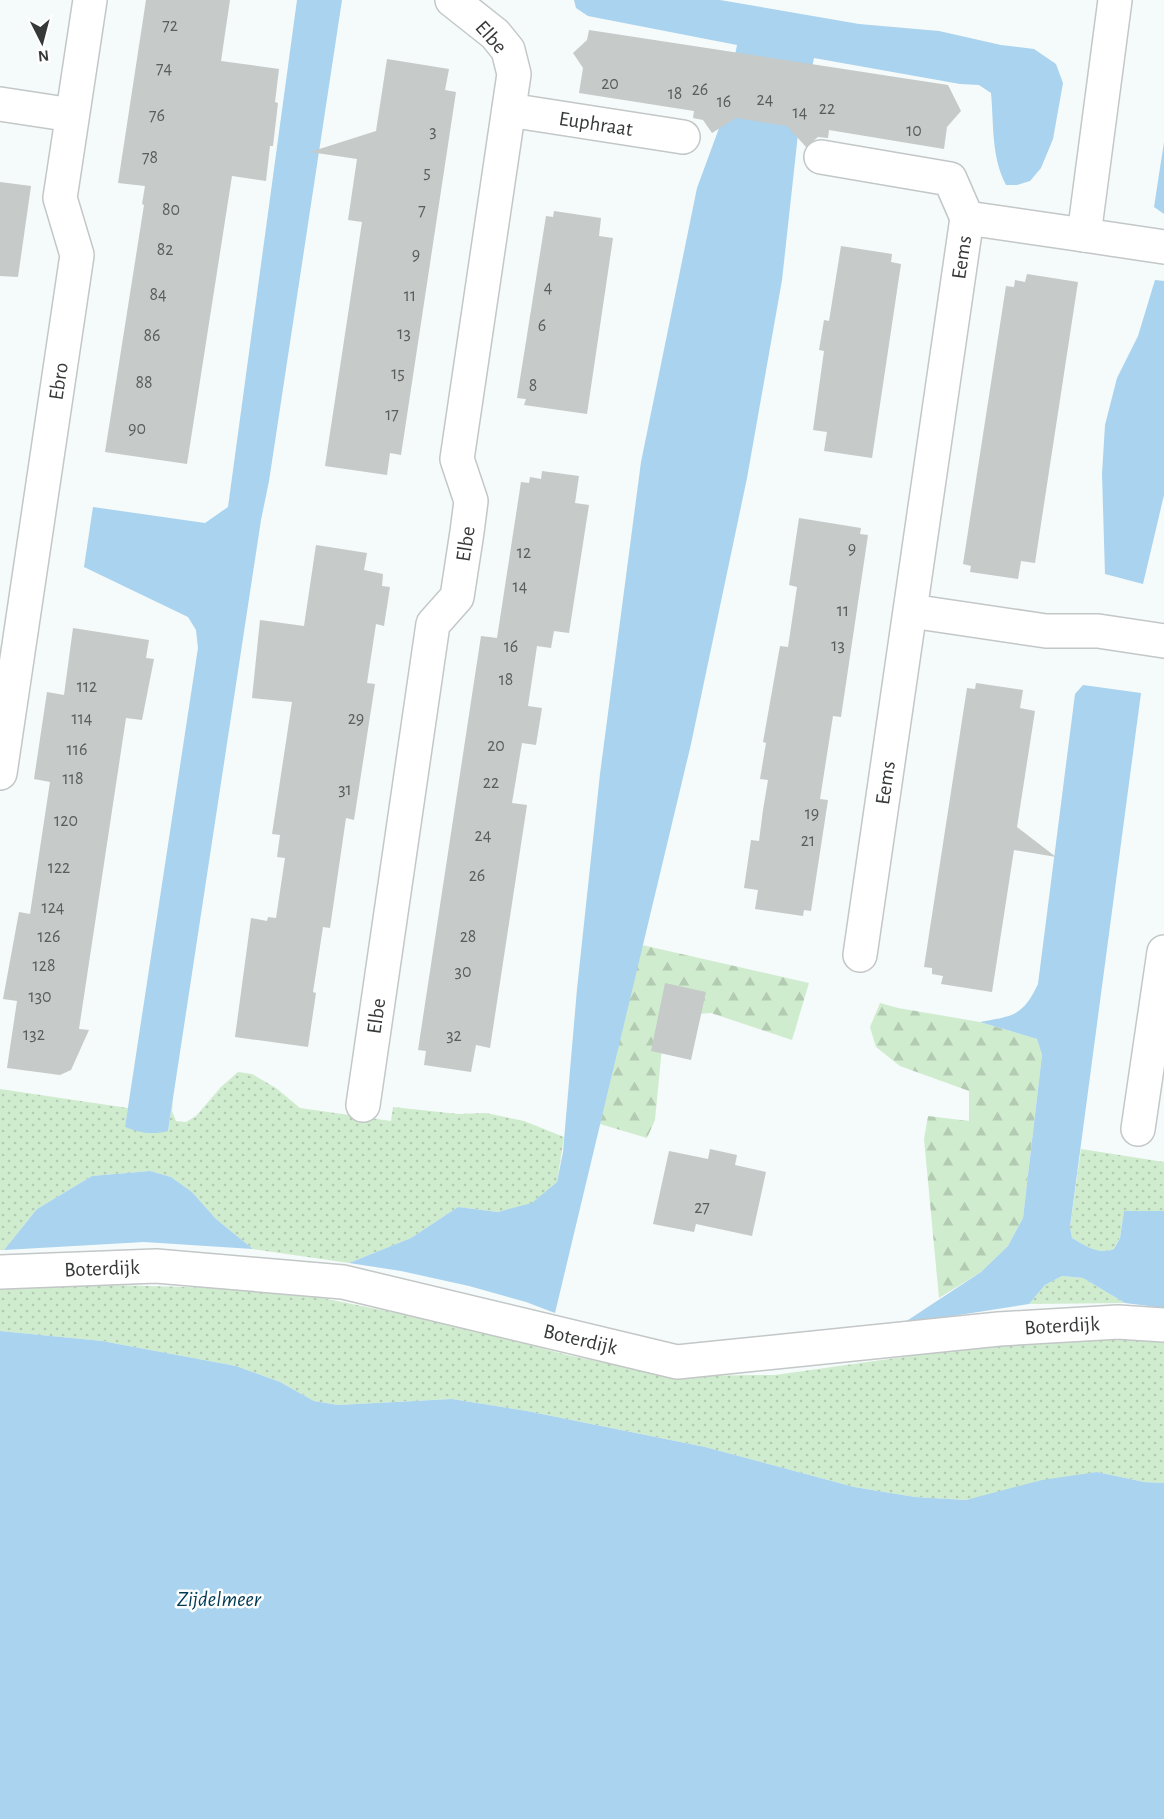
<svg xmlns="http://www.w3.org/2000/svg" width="1164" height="1819" viewBox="0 0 1164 1819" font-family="'Alegreya Sans',sans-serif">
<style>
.grass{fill:url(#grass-dots)}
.forest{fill:url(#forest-firs)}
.water{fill:#a9d3ee}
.building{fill:#c6cac8}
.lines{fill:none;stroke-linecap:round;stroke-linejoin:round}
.minor-casing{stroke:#c3c7c7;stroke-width:36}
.minor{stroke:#fff;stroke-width:33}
.labels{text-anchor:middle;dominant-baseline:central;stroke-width:5;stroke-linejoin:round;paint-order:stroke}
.number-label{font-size:18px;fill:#5b5d5c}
.street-label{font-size:21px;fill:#373938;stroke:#fff}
.water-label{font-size:22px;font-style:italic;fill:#033b55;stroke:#fff}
</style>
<defs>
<pattern id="grass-dots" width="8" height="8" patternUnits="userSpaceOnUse" patternTransform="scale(1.5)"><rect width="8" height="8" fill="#d0ecce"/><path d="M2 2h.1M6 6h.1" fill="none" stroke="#b3cbb2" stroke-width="1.8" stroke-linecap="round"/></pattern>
<pattern id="forest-firs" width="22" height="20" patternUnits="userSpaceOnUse" patternTransform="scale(1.5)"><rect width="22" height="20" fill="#d0ecce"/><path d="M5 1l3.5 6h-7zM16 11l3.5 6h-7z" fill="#b3cbb2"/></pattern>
</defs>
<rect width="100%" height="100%" fill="#f5fafa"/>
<!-- grass -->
<path class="grass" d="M238,1072L252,1074L276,1088L300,1108L391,1121L393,1107L458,1114L486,1113L524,1121L564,1137L557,1182L532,1204L498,1212L458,1207L411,1238L349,1263L253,1249L216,1219L192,1192L171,1177L150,1171L92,1176L37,1209L4,1250H0V1089L128,1108L125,1127L168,1131L173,1099L172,1111L176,1121L186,1122L196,1116L221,1087Z
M1081,1149L1164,1162V1211H1124L1120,1237L1114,1249C1098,1255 1086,1246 1072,1238L1070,1227Z
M1062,1276L1083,1278L1125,1303L1029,1304L1045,1285Z
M74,1284L223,1288L317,1297L452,1324L567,1355L670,1376L775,1375L960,1349L1079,1337L1164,1339V1483L1144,1482L1097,1472L966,1500L915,1497L854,1487L705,1447L527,1411L452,1399L338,1405L314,1401L280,1382L236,1366L102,1341L0,1331V1286Z"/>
<!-- forest -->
<path class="forest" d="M642,945L809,983L792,1040L711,1013L684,1015L663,1037L655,1120L647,1138L600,1124Z
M880,1003L898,1008L980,1022L1037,1039L1042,1055L1023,1218L1008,1246L981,1272L939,1298L924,1139L928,1116L969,1121V1091L900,1066L876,1047L870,1027Z"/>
<!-- water -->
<path class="water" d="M297,0H342L269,481L261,520L168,1131C152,1135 140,1133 125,1127L198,648L196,630L188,617L84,567L93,507L205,523L228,507Z
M574,0H720L859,24L939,31L1001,45L1034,49L1056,64L1063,83L1053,139L1041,168L1030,181L1017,185H1006C991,156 994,125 991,93L979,85L960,84L814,58L798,134L782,280L747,478L691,744L555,1313L526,1302L469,1286L401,1271L349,1263L411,1238L458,1207L498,1212L532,1203L557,1182L563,1152L577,989L600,774L641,462L697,188L722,120L737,45L588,16L576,8Z
M1164,142V214L1154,207Z
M1155,280L1164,281V495L1143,584L1105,574L1102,474L1105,425L1117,378L1138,336Z
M1083,685L1141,693L1070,1227L1072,1238C1086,1246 1098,1255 1114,1249L1120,1238L1124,1211H1164V1308L1125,1303L1083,1278L1062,1276L1045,1285L1029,1304L902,1324L981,1272L1008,1246L1023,1218L1042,1055L1037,1039L980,1022C1013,1016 1023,1016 1038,984L1075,694Z
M150,1171L171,1177L192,1192L216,1219L253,1249L144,1242L4,1250L37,1209L92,1176Z
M0,1331L102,1341L236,1366L280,1382L314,1401L338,1405L452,1399L527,1411L705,1447L854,1487L915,1497L966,1500L1042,1480L1097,1472L1144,1482L1164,1483V1819H0Z"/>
<!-- building -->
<path class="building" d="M146,0H230L221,61L279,69L275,102L278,103L273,146H270L266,181L232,176L187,464L105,452L144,205L142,204L145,186L118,183Z
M589,30L948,85L961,111L947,127L944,149L829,130L828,138L818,137L806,147L787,126L736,118L712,133L703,120L693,118L694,111L579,93L583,68L573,53L587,40Z
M387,59L449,69L445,90L456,92L401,455L390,453L387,475L325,466L362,222L348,220L357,159L310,152L376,131Z
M0,182L31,186L18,277L0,276Z
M554,211L601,218L599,236L613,238L587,414L524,405L526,399L517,398L546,216L553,217Z
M841,246L892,254L891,262L901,264L872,458L824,451L827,432L813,430L824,351L819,350L824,320L829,321Z
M1027,274L1078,282L1035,563L1021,561L1018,579L970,572L971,566L963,564L1006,286L1014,287L1015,280L1025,282Z
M542,471L579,476L575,503L589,505L569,633L554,631L551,648L537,646L528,706L542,708L536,745L522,743L512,803L527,805L490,1048L476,1045L471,1072L424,1065L426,1051L418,1050L481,636L497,638L521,482L529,483L530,477L541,479Z
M799,518L861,528L860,534L868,535L841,717L833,716L820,799L828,800L811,911L804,910L803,916L755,909L758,890L744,888L751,840L759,841L763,810L768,780L760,779L766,743L763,742L780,646L788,647L797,587L789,585Z
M316,545L367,553L364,570L383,574L382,586L390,587L384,626L376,624L367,683L375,684L354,820L346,818L330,928L323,927L313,992L316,993L308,1047L235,1037L251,918L267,921L268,917L276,918L285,858L277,857L280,835L272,834L292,702L252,698L260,620L304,626Z
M73,628L149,640L146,658L154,659L142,720L126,718L79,1029L89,1030L71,1070L60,1075L7,1068L17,1001L3,999L19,912L30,914L50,782L34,779L47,692L64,695Z
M976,683L1023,690L1020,708L1035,711L1017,827L1056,857L1014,850L992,992L941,984L943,976L932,974V968L924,967L967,688L975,689Z
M665,983L706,992L691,1060L651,1051Z
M710,1149L737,1155L735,1165L766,1172L752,1236L696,1224L694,1232L653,1224L669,1151L708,1159Z"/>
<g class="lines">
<defs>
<g id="minor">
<path d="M0,104L72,115"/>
<path id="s1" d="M509,110L683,137"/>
<path d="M821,157L950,179L967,218"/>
<path d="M1084,235L1164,247"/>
<path d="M911,611L1046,631H1098L1164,641"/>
<path id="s2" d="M0,773L77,255L60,198L90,0"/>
<path id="s3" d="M860,955L967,218L1084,235L1115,0"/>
<path id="s4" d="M363,1105L433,624L457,597L467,532L471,501L457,459L514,74L508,50L495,34L452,0"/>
<path d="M1138,1129L1164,952"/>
<path id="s5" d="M0,1272L156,1266L343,1282L677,1362L999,1329L1118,1322L1164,1325"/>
</g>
</defs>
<!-- minor casing -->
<use href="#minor" class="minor-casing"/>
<!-- minor -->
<use href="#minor" class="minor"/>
</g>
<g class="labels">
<!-- number labels -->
<g class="number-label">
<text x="170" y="26">72</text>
<text x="164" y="69">74</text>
<text x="610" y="84">20</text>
<text x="700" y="90">26</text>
<text x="675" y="94">18</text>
<text x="765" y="100">24</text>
<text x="724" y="102">16</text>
<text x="827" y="109">22</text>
<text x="800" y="113">14</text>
<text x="157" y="116">76</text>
<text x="914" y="131">10</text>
<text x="433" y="132">3</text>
<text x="150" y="158">78</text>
<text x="427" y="173">5</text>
<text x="171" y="210">80</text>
<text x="422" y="211">7</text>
<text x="165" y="250">82</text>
<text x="416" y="255">9</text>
<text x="548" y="288">4</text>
<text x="158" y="295">84</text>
<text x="410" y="296">11</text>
<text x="542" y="326">6</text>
<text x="404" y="334">13</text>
<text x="152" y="336">86</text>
<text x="398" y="374">15</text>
<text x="144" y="383">88</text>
<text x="533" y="386">8</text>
<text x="392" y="415">17</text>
<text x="137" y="429">90</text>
<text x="852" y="549">9</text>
<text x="524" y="553">12</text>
<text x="520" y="587">14</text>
<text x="843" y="611">11</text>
<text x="838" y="646">13</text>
<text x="511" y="647">16</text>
<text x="506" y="680">18</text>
<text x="87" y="687">112</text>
<text x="82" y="719">114</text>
<text x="356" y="719">29</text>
<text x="496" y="746">20</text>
<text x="77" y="750">116</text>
<text x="73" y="779">118</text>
<text x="491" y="783">22</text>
<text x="345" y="790">31</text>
<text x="812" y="814">19</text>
<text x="66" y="821">120</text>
<text x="483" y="836">24</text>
<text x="808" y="841">21</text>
<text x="59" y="868">122</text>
<text x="477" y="876">26</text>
<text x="53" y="908">124</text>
<text x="49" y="937">126</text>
<text x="468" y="937">28</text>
<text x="44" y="966">128</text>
<text x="463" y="972">30</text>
<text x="40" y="997">130</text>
<text x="34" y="1035">132</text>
<text x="454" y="1036">32</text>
<text x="702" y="1208">27</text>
</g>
<!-- street labels -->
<g class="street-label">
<text transform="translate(491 37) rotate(48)">Elbe</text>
<text stroke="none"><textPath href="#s1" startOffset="88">Euphraat</textPath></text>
<text stroke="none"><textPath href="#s3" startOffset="705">Eems</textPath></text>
<text stroke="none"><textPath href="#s2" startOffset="396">Ebro</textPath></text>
<text stroke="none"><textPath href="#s4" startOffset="576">Elbe</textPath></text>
<text stroke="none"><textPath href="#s3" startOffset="174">Eems</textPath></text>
<text stroke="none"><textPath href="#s4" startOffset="90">Elbe</textPath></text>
<text stroke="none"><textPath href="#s5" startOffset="102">Boterdijk</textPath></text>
<text stroke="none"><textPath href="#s5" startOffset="1074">Boterdijk</textPath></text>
<text stroke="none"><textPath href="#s5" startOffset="588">Boterdijk</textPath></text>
</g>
<!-- water labels -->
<g class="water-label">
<text x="219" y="1599">Zijdelmeer</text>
</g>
</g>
<!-- north arrow -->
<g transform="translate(42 42) rotate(174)" stroke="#ffffff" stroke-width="4.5" paint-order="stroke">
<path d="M0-4.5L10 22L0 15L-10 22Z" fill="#373938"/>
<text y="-9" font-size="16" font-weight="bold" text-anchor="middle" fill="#373938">N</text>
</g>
</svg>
